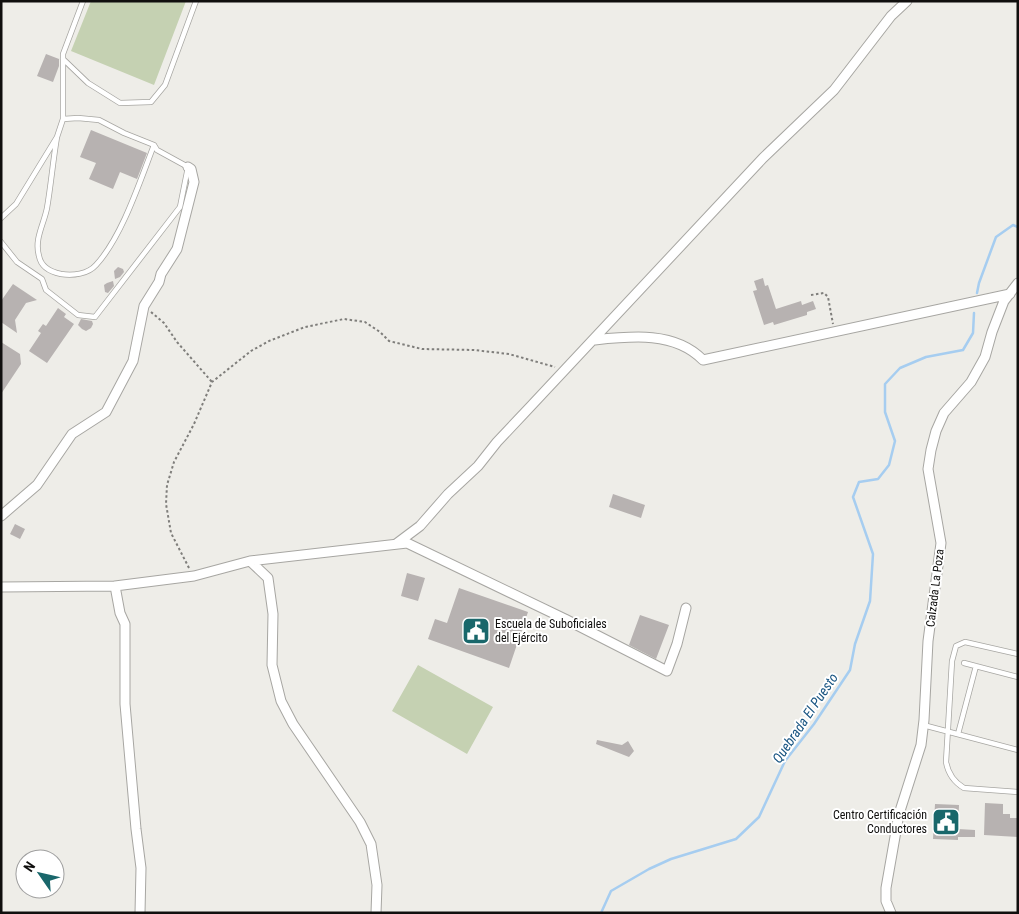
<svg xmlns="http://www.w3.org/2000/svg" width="1019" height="914" viewBox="0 0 1019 914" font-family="'Roboto Condensed',sans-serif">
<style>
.green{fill:#c5d1b2}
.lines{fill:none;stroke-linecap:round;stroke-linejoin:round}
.stream{stroke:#a6cdf0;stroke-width:2.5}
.building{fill:#b7b2b1}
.lane-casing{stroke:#a7a6a2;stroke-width:6}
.street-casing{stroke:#a7a6a2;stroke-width:11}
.path{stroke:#7f7e7b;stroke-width:2;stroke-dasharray:2.5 2.5;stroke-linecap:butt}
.lane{stroke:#fff;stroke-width:4.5}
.street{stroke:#fff;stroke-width:9}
.labels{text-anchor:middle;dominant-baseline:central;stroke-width:4;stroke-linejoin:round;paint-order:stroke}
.street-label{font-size:12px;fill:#100f0e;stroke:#fff}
.poi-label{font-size:12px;fill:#100f0e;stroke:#fff;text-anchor:start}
.water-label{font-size:14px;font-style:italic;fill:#195582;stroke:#fff}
</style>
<rect width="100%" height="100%" fill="#eeede8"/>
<!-- green -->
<path class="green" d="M91,1H186L154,85L71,51Z
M418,665L493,707L467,754L392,711Z"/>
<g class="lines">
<!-- stream -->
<path class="stream" d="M977,293L979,283L996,237L1013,225L1018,227
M601,913L611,891L649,869L671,859L736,839L759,817L785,761L814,724L850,670L855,644L870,601L873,554L853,497L859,482L878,479L889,465L895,441L885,412V384L900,368L926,357L963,350L973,333L974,313"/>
</g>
<!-- building -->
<path class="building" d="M46,54L59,59V66L53,82L37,76Z
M91,130L147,153L137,179L120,172L113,189L89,179L96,163L80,157Z
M118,267L123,269L124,272L120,277L115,279L114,271Z
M763,278L765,286L768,285L776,309L801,301L802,305L813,301L816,309L807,312V315L774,325L773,322L764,325L753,291L757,290L754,281Z
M113,281L114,286L108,293L105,292L104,285L107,283Z
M13,284L37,300L26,303L15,320L17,333L1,322V301Z
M58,308L66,314L64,317L74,324L47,363L29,351L41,333L38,331L43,324L46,326Z
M81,319L92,321L93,324L91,328L86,331L82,329L78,325Z
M1,342L20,354L21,364L1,394Z
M613,494L645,505L641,518L609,507Z
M15,524L25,529L20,539L10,534Z
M407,573L425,578L418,601L401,596Z
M459,588L528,612L509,668L428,639L435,619L447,623Z
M640,615L669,625L656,659L629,645Z
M597,740L622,745L628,741L634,751L629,757L596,744Z
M985,803L1003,804V814H1010V818H1018V837L984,835Z
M935,804L959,805L958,829L975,830V837H958V840L933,839Z"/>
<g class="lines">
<defs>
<path id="lane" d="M63,59L88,83L120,103L151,102L165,85L196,1
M57,137C53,160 51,185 47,208C44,224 34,239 39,256C41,267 51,272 61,274C73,276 88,274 96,265C122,237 140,181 154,145
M1,218L16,204L57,137L63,119V54L83,1
M1,242L17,262L42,279L46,290L78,315L95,317L180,207L188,167L157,150L154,145L124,133L99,120L78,118L63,119
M1018,654L965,642L956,646L952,661L946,762C948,773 954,782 964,788L1018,792
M964,663L1018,677
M923,725L1018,750
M958,734L976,666"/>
<path id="street" d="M594,340C631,336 675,331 703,360L1010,294
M1,516L37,485L72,434L106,412L133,361L144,306L159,282L161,274L177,249L194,182L191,169L188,167
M396,544L420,526L448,494L478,466L497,442L530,407L763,158L834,90L891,16L907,1
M250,561L268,578L273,614L272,665L281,701L293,724L360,822L371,844L377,885L376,913
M115,586L120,613L125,624V704L136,829L141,868L140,913
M1,587L115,586L194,576L250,561L407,543L565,619L667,671L677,644L686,608
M891,913L886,901V888L899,814L921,745L924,720L928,641L941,543L928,469L931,450L936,431L944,413L971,382L985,357L992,332L1004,301L1018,283"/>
</defs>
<!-- lane casing -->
<use href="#lane" class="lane-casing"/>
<!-- street casing -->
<use href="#street" class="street-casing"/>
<!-- path -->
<path class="path" d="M811,295L824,293L828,297L833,324
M151,312L164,323L177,342L212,382
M189,568L171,533L166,504L167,485L174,462L194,424L212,382L251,351L269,341L305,327L344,319L365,322L380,332L389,341L422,349L474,350L509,354L555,367"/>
<!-- lane -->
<use href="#lane" class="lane"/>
<!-- street -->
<use href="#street" class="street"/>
</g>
<!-- icons -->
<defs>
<symbol id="civic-square" viewBox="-11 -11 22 22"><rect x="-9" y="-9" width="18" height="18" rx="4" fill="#19676b" stroke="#fff"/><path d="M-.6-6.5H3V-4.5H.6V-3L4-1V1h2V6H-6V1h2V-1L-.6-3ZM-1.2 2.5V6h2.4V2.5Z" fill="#fff"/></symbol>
</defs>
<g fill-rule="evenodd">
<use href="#civic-square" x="460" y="615" width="32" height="32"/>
<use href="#civic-square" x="930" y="806" width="32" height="32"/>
</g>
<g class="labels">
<!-- street labels -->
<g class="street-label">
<text transform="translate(935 588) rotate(-83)">Calzada La Poza</text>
</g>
<!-- poi labels -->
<g class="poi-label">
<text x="495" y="624">Escuela de Suboficiales<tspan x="495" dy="14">del Ejército</tspan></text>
<text x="927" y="815" text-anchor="end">Centro Certificación<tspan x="927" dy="14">Conductores</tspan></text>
</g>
<!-- water labels -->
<g class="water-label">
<text transform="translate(805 718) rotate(-56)">Quebrada El Puesto</text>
</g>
</g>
<!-- border -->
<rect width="1019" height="914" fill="none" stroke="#100f0e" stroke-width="5"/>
<!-- north arrow -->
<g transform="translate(40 874) rotate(304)"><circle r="24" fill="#ffffff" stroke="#9f9f9f"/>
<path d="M0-4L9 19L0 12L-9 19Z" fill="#19676b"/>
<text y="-8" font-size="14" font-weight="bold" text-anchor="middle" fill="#100f0e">N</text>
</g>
</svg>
